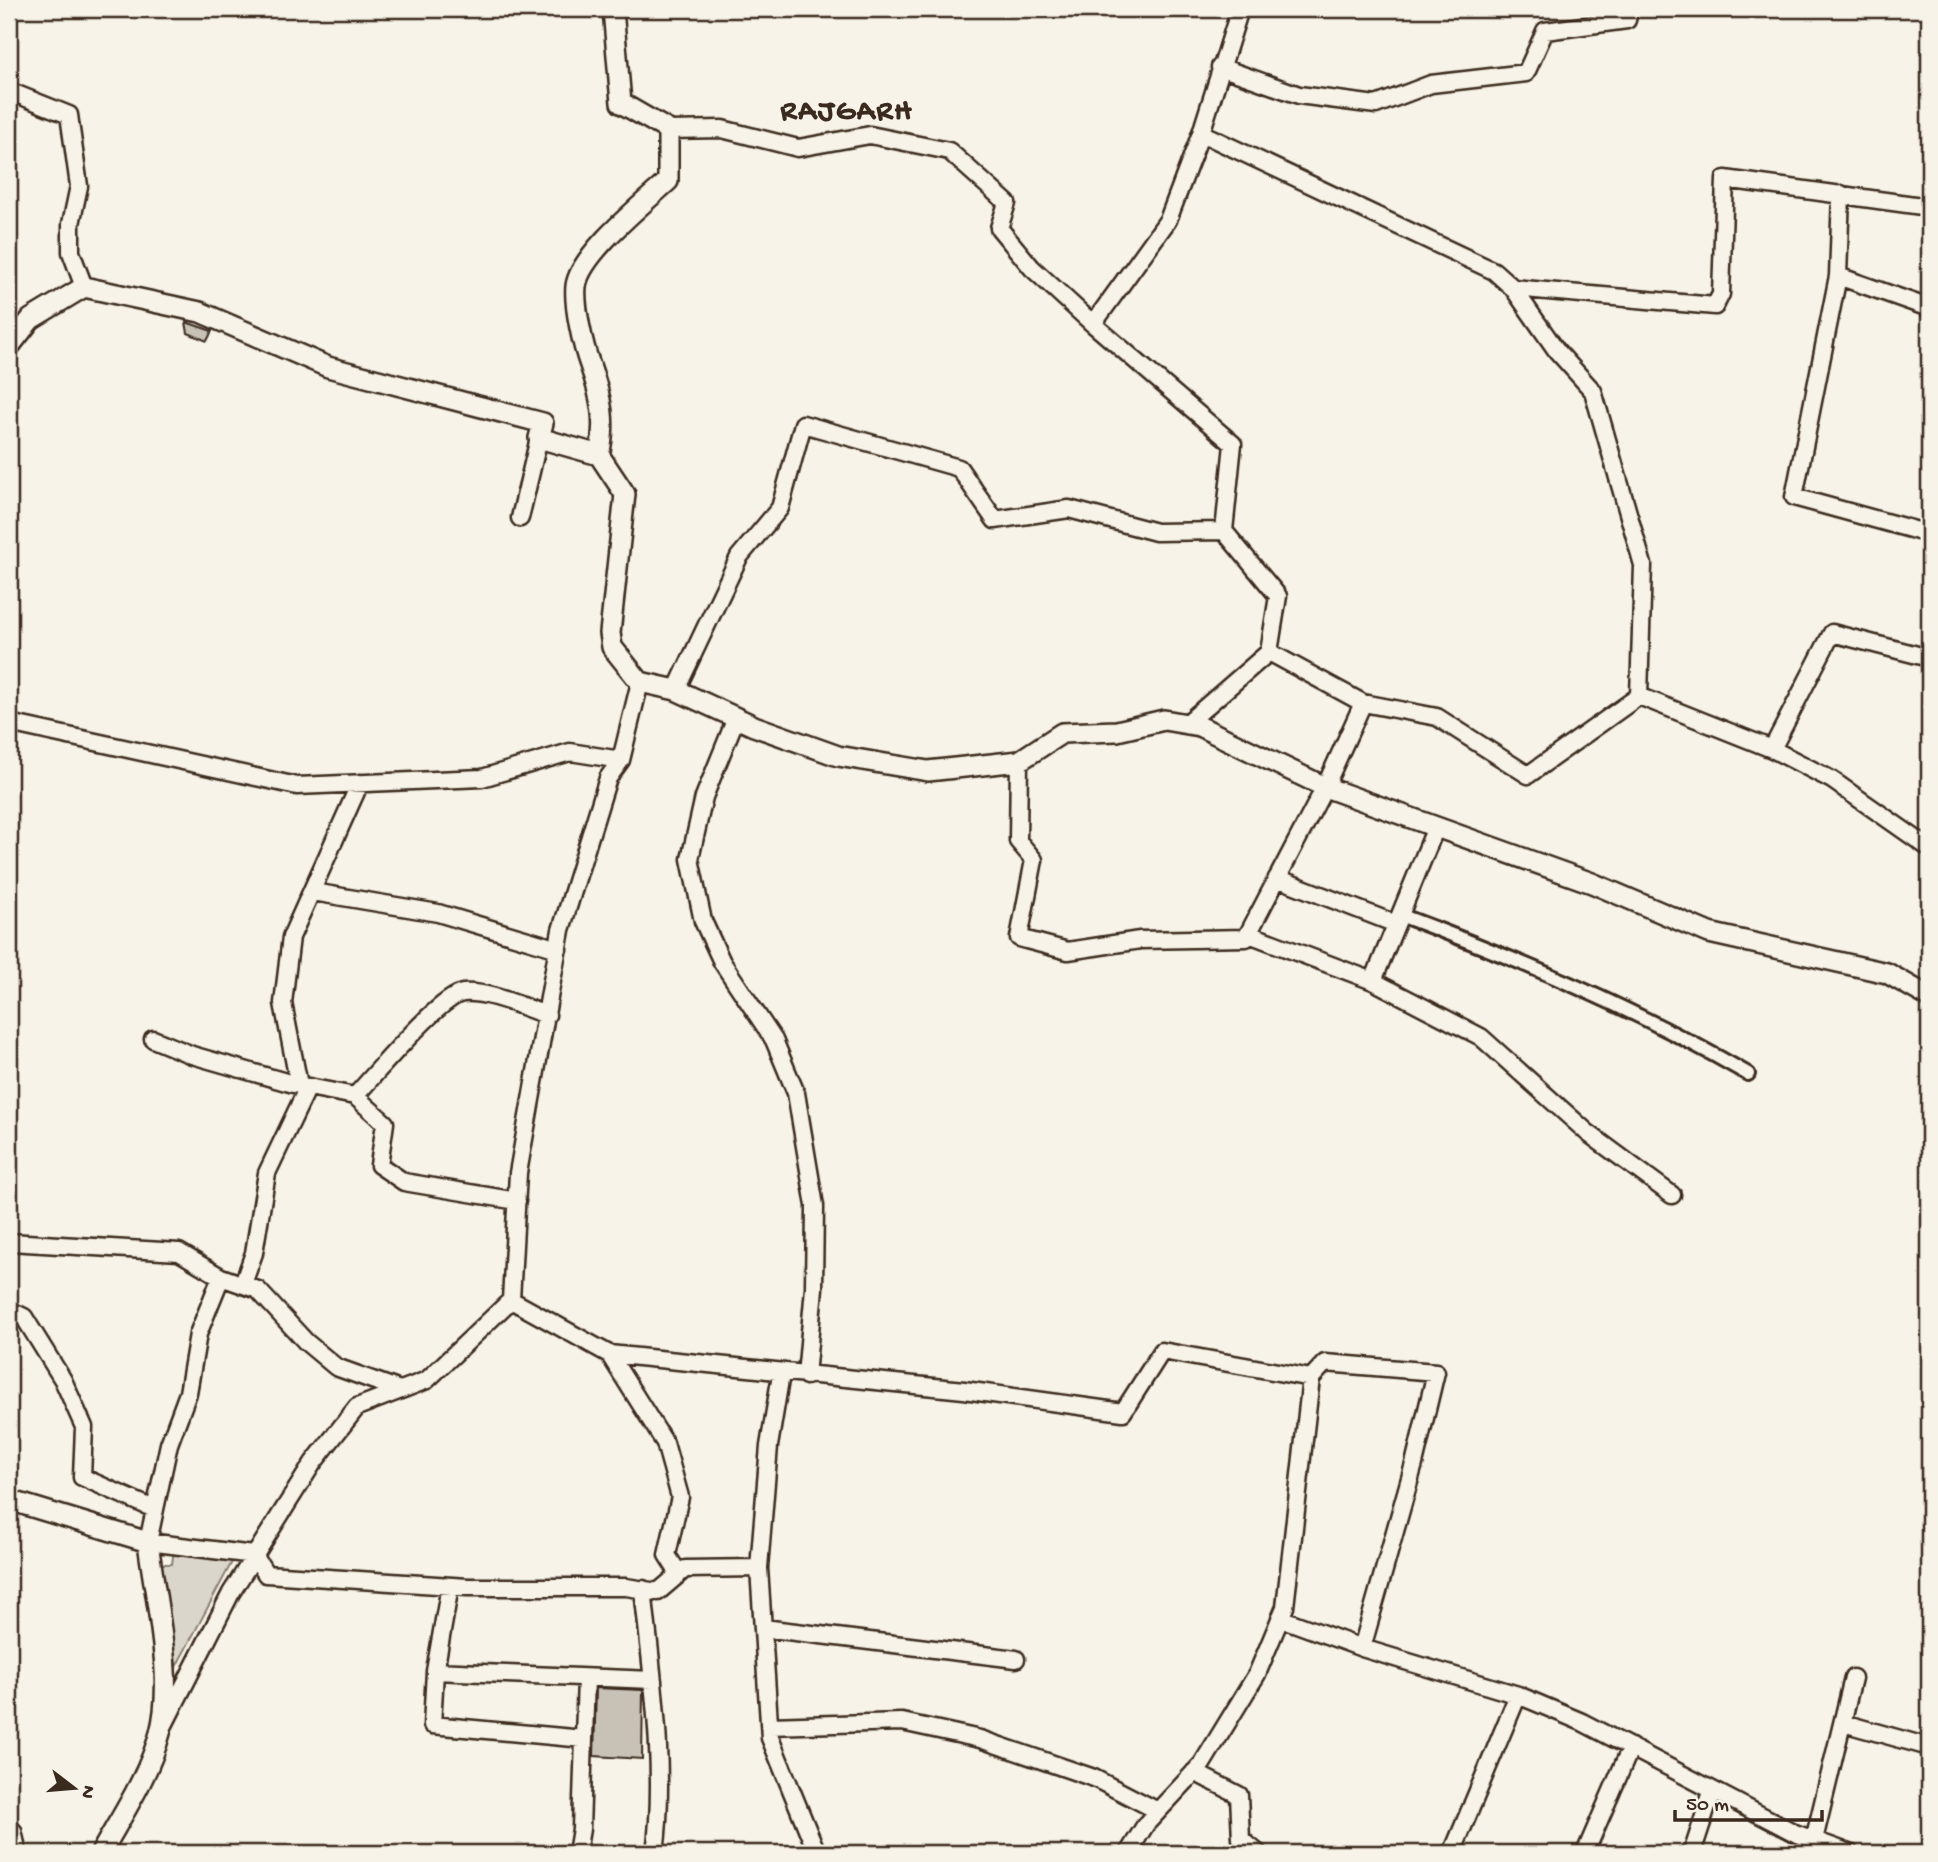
<svg xmlns="http://www.w3.org/2000/svg" width="1938" height="1862" viewBox="0 0 1938 1862" font-family="'Gochi Hand',sans-serif">
<style>
.green{fill:#dbd6cb;stroke:#8b8074;stroke-width:2}
.building{fill:#c8c1b6;stroke:#3b2a1e;stroke-width:2}
.lines{fill:none;stroke-linecap:round;stroke-linejoin:round}
.pedestrian-casing{stroke:#3b2a1e;stroke-width:18}
.minor-casing{stroke:#3b2a1e;stroke-width:21}
.tertiary-casing{stroke:#3b2a1e;stroke-width:24}
.pedestrian{stroke:#f7f3e8;stroke-width:12}
.minor{stroke:#f7f3e8;stroke-width:16}
.tertiary{stroke:#f7f3e8;stroke-width:19}
.labels{text-anchor:middle;dominant-baseline:central;stroke-width:5;stroke-linejoin:round;paint-order:stroke}
.district-label{font-size:30px;font-weight:bold;letter-spacing:2px;fill:#3b2a1e;stroke:#f7f3e8}
</style>
<rect width="100%" height="100%" fill="#f7f3e8"/>
<filter id="ink" filterUnits="userSpaceOnUse"><feTurbulence type="fractalNoise" baseFrequency=".0143" numOctaves="2"/><feDisplacementMap in="SourceGraphic" scale="14" xChannelSelector="R" yChannelSelector="G"/><feConvolveMatrix kernelMatrix="1 2 1 2 8 2 1 2 1" color-interpolation-filters="sRGB"/></filter>
<g filter="url(#ink)">
<!-- green -->
<path class="green" d="M174,1550L232,1562L176,1667L159,1564H172Z"/>
<!-- building -->
<path class="building" d="M186,322L212,331L207,341L188,333Z
M596,1688L643,1690L642,1759L594,1756Z"/>
<g class="lines">
<defs>
<path id="pedestrian" d="M1400,915C1520,960 1636,1009 1748,1074"/>
<path id="minor" d="M1240,9L1201,133L1494,271L1513,288L1557,351L1593,391L1643,565L1639,696L1528,775L1437,717L1363,703
M1220,67L1299,95L1376,105L1431,84L1526,73L1545,31L1627,20L1630,9
M9,91L69,115L79,186L71,224V252L84,287
M668,130L722,129L798,148L870,135L949,151L1007,203L999,228L1032,268L1093,324
M1201,133L1168,220L1093,324L1233,444L1224,531
M1841,194L1838,276L1794,497L1929,534
M1838,276L1929,308
M1513,288L1715,306L1721,294L1725,179L1929,207
M520,518L539,438
M676,690L739,557L780,508L803,424L959,468L995,520L1069,509L1156,532L1224,531L1278,596L1269,652L1363,703L1325,787L1246,938L1140,940L1068,951L1019,938L1034,860L1018,841L1019,761
M1639,696L1772,749L1832,780L1929,848
M736,718L704,797L690,859L703,921L722,962L774,1040L796,1093L815,1206L814,1288L806,1376
M9,723L297,786L482,778L570,752L621,760
M1186,724L1269,652
M1772,749L1832,633L1929,658
M1277,878L1396,924
M313,892L438,913L558,949
M1249,934L1373,981L1436,827
M1373,981L1481,1037L1588,1133L1672,1195
M153,1039L192,1055L293,1084L355,1096L385,1123L379,1165L404,1182L517,1201
M299,1085L283,1003L291,937L360,783
M355,1096C374,1076 440,996 463,993C490,991 522,1007 547,1015
M9,1242L179,1252L221,1277L258,1290L306,1342L336,1367L400,1390
M221,1277L198,1334L188,1393L169,1444L148,1542L254,1555L266,1574L468,1587H626L658,1592L685,1569L759,1568L769,1446L781,1374
M243,1284L254,1253L267,1173L308,1087
M511,1300L518,1173L561,930L608,778L621,760L640,682
M9,1310L24,1317L63,1380L84,1427L82,1477L154,1509
M609,1354L665,1443L680,1497L667,1555L679,1574
M759,1568L770,1738L817,1853
M450,1586L435,1671L432,1725L584,1739
M643,1589C652,1674 666,1769 655,1853
M1280,1618L1362,1648L1518,1695L1582,1722L1795,1833L1850,1853
M763,1628L1016,1659
M435,1671L653,1680
M1843,1723L1929,1747
M164,1725L231,1593L313,1463L357,1407L427,1380L511,1300L609,1354L964,1390L1123,1412L1162,1351L1311,1378L1325,1363L1436,1372L1414,1464L1362,1648
M769,1726L902,1722L980,1739L1094,1778L1158,1811
M1194,1772L1239,1795L1241,1839L1258,1853
M9,1829L13,1831L18,1853
M1814,1840L1853,1678
M577,1853L581,1829L586,1678
M1128,1853L1146,1824L1202,1764L1257,1674L1285,1607L1311,1378
M1452,1853L1518,1695
M1585,1853L1631,1747
M1692,1853L1712,1792"/>
<path id="tertiary" d="M613,9L621,103L668,130V181C644,203 580,254 576,286C574,307 583,346 590,365C601,396 607,423 599,455L625,494L610,633L612,647L640,682L676,690L754,726L838,756L928,771L1019,761L1062,733L1117,731L1164,720L1199,726L1325,787L1592,883L1709,933L1887,973L1929,997
M9,347L31,319L84,287L200,312L328,367L543,423L539,438L599,455
M9,1500L148,1542C155,1600 175,1677 160,1733C149,1775 122,1815 101,1853"/>
</defs>
<!-- pedestrian casing -->
<use href="#pedestrian" class="pedestrian-casing"/>
<!-- minor casing -->
<use href="#minor" class="minor-casing"/>
<!-- tertiary casing -->
<use href="#tertiary" class="tertiary-casing"/>
<!-- pedestrian -->
<use href="#pedestrian" class="pedestrian"/>
<!-- minor -->
<use href="#minor" class="minor"/>
<!-- tertiary -->
<use href="#tertiary" class="tertiary"/>
</g>
</g>
<g class="labels">
<!-- district labels -->
<g class="district-label">
<text x="847" y="113">RAJGARH</text>
</g>
</g>
<!-- margin -->
<rect width="1938" height="1862" fill="none" stroke="#f7f3e8" stroke-width="35"/>
<rect x="18" y="18" width="1903" height="1827" fill="none" stroke="#3b2a1e" stroke-width="2.5" filter="url(#ink)"/>
<!-- north arrow -->
<g transform="translate(74 1788) rotate(106)" stroke="#f7f3e8" stroke-width="5" paint-order="stroke">
<path d="M0-5L12 26L0 18L-12 26Z" fill="#3b2a1e"/>
<text y="-10" font-size="19" font-weight="bold" text-anchor="middle" fill="#3b2a1e">N</text>
</g>
<!-- scale -->
<path d="M1675 1810v10h147v-10" fill="none" stroke="#3b2a1e" stroke-width="3.5"/>
<text x="1686" y="1810" font-size="21" fill="#3b2a1e" stroke="#f7f3e8" stroke-width="5" paint-order="stroke">50 m</text>
</svg>
